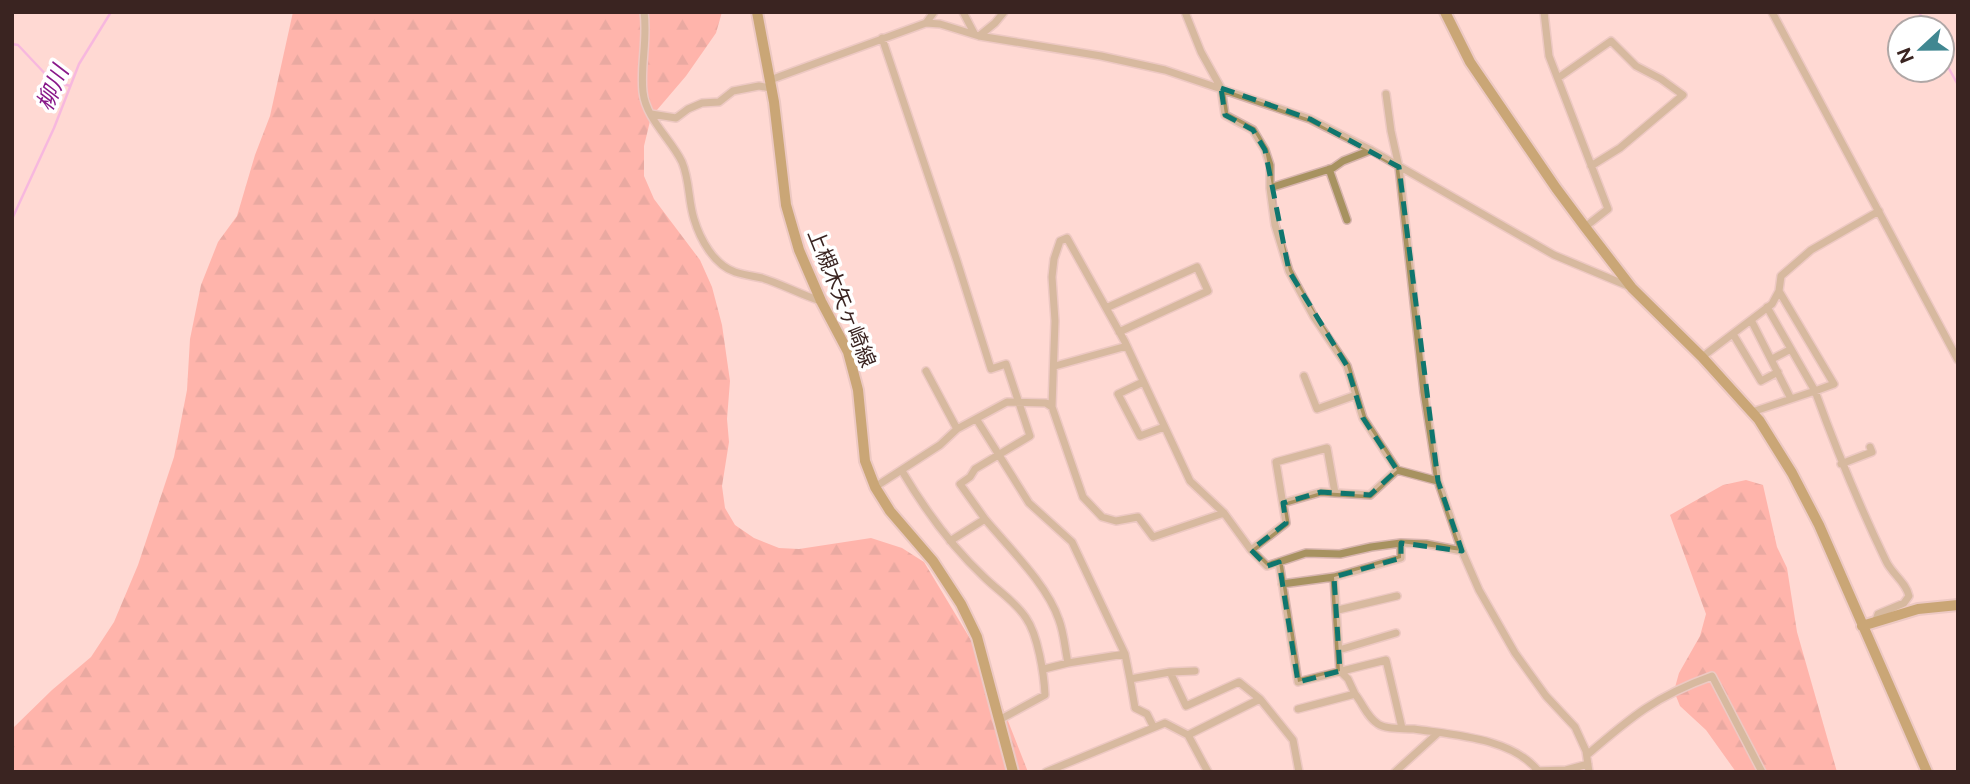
<svg xmlns="http://www.w3.org/2000/svg" width="1970" height="784" viewBox="0 0 1970 784" font-family="'Public Sans','Noto Sans JP',sans-serif">
<style>
.forest{fill:url(#forest-firs)}
.lines{fill:none;stroke-linecap:round;stroke-linejoin:round}
.stream{stroke:#ee91ec;stroke-width:2.5}
.street-casing{stroke:#d8b5af;stroke-width:10}
.secondary-casing{stroke:#d8b5af;stroke-width:14}
.street{stroke:#a79260;stroke-width:7}
.secondary{stroke:#896905;stroke-width:10}
.marked{fill:none;stroke:#0f766e;stroke-width:5;stroke-dasharray:14 9;stroke-linejoin:round}
.labels{text-anchor:middle;dominant-baseline:central;stroke-width:7;stroke-linejoin:round;paint-order:stroke}
.street-label{font-size:21px;fill:#3a2421;stroke:#fff}
.water-label{font-size:23px;font-style:italic;fill:#881889;stroke:#fff}
</style>
<defs>
<pattern id="forest-firs" width="22" height="20" patternUnits="userSpaceOnUse" patternTransform="scale(1.75)"><rect width="22" height="20" fill="#ff887b"/><path d="M5 1l3.5 6h-7zM16 11l3.5 6h-7z" fill="#cf6f64"/></pattern>
</defs>
<rect width="100%" height="100%" fill="#ffd9d3"/>
<!-- forest -->
<path class="forest" d="M293,12H722L716,33L686,76L651,117L644,146V176L654,199L700,260L712,287L722,325L730,381L727,419L729,442L722,486L725,508L735,525L754,538L779,548L799,549L871,538L902,548L924,562L986,665L1028,772H12V729L52,690L91,657L114,622L138,565L174,457L187,390L190,339L201,285L218,242L237,216L255,155L270,116Z
M1746,480L1763,485L1777,547L1787,568L1797,632L1837,772H1736L1706,730L1680,706L1674,691L1679,673L1700,636L1706,614L1670,515L1723,485Z"/>
<g class="lines">
<!-- stream -->
<path class="stream" d="M1919,12L1927,28
M12,44L18,45L51,80L70,86
M1942,56L1958,85
M12,219L54,128L79,64L111,12"/>
<defs>
<path id="street" d="M644,12C648,39 640,66 643,92C646,119 671,139 682,162C690,181 688,200 694,219C700,239 714,265 735,272C744,275 753,276 762,278C782,284 801,295 821,301
M963,12L974,33
M1185,12L1201,52L1221,88L1225,115L1253,130L1265,150L1270,165V188L1275,225L1289,271L1314,317L1347,366L1363,418L1397,470L1438,481
M1544,12L1549,56L1608,209L1585,227
M1772,12L1958,360
M926,23L934,12
M979,36L995,23L1004,12
M882,38L957,261L991,369L1006,364L1030,436L975,469L970,477L960,484L985,519
M1558,78L1611,41L1636,66L1661,79L1683,95L1620,148L1591,166
M770,80L926,23L940,24L979,36L1101,56L1165,70L1310,119L1371,150L1554,255L1628,286
M1386,94L1391,131L1399,167L1424,392L1438,481L1462,551L1479,590L1515,653L1546,696L1575,727L1586,751L1589,772
M651,114L676,118L688,109L702,103L719,102L733,91L759,86L771,88
M1329,169L1347,220
M1270,188L1333,168L1343,161L1371,150
M1779,291L1834,384L1815,391C1836,449 1859,505 1886,561C1892,574 1906,582 1909,596L1904,603L1878,614L1876,620
M1767,307L1815,391L1791,399
M1106,308L1197,267L1208,291L1119,332
M1751,320L1791,399L1752,412
M1733,334L1761,381L1778,372
M1702,357L1772,304L1779,291L1781,276L1811,250L1879,211
M1772,359L1791,349
M1055,366L1127,346
M926,371L957,429
M1304,376L1317,409L1356,395
M1143,382L1118,394L1140,436L1164,427
M977,420L1029,503L1072,542L1125,654L1068,663L1044,669
M1841,464L1872,452L1870,447
M902,471C925,510 951,546 984,577C998,591 1015,601 1026,618C1038,635 1044,674 1045,695L999,720
M875,487L940,445L957,429L1007,402L1046,403L1052,407
M1283,503L1321,492L1335,493
M1224,513L1153,537L1138,517L1116,521L1102,517L1083,497L1052,407L1055,321L1052,277L1054,259L1060,241L1067,238L1125,342L1190,481L1224,513L1251,550L1267,566L1306,553L1340,554L1371,547L1401,543L1426,544L1462,551
M950,541L985,519C1009,548 1047,584 1059,620C1064,633 1065,649 1068,663
M1251,550L1286,523L1276,462L1327,448L1335,493L1370,495L1397,470
M1279,562L1298,682L1386,660L1402,728
M1334,577L1401,558V543
M1282,584L1334,577L1340,671L1348,679L1355,694
M1338,610L1397,596
M1339,650L1396,633
M1125,654L1130,679L1170,672L1186,706L1239,682L1260,699
M1170,672L1195,671
M1130,679L1135,708L1147,714L1153,726
M1298,709L1355,694C1363,704 1367,717 1378,724C1386,730 1404,728 1414,729C1454,735 1513,738 1539,772
M1188,735L1260,699L1293,740L1299,772
M1587,755C1631,717 1656,696 1712,676L1762,772
M1535,771L1566,770L1588,764
M1046,772L1165,723L1188,735L1208,772
M1395,772L1438,733"/>
<path id="secondary" d="M757,12L774,102L786,205L799,250L821,301L848,352L858,390L865,461L875,487L890,511L933,561L961,604L977,637L1013,772
M1445,12L1470,62L1556,188L1585,227L1632,288L1702,357L1759,420L1792,473L1819,525L1927,772
M1862,626L1918,609L1958,605"/>
</defs>
<!-- street casing -->
<use href="#street" class="street-casing"/>
<!-- secondary casing -->
<use href="#secondary" class="secondary-casing"/>
<!-- street -->
<use href="#street" class="street"/>
<!-- secondary -->
<use href="#secondary" class="secondary"/>
</g>
<!-- marked area -->
<path d="M0 0H1970V784H0ZM1221,88L1310,119L1399,167L1438,481L1462,551L1401,543V558L1334,577L1340,671L1298,682L1279,562L1267,566L1251,550L1286,523L1283,503L1321,492L1370,495L1397,470L1363,418L1347,366L1289,271L1265,150L1253,130L1225,115Z" fill="#ffd9d3" fill-opacity=".55" fill-rule="evenodd"/>
<path class="marked" d="M1221,88L1310,119L1399,167L1438,481L1462,551L1401,543V558L1334,577L1340,671L1298,682L1279,562L1267,566L1251,550L1286,523L1283,503L1321,492L1370,495L1397,470L1363,418L1347,366L1289,271L1265,150L1253,130L1225,115Z"/>
<g class="labels">
<!-- street labels -->
<g class="street-label">
<text transform="translate(842 298) rotate(68)">上槻木矢ヶ崎線</text>
</g>
<!-- water labels -->
<g class="water-label">
<text transform="translate(52 88) rotate(-67)">柳川</text>
</g>
</g>
<!-- border -->
<rect width="1970" height="784" fill="none" stroke="#3a2421" stroke-width="28"/>
<!-- north arrow -->
<g transform="translate(1921 49) rotate(248)"><circle r="33" fill="#ffffff" stroke="#b0a7a6" stroke-width="2"/>
<path d="M0-5L12 26L0 18L-12 26Z" fill="#408791"/>
<text y="-10" font-size="19" font-weight="bold" text-anchor="middle" fill="#3a2421">N</text>
</g>
</svg>
